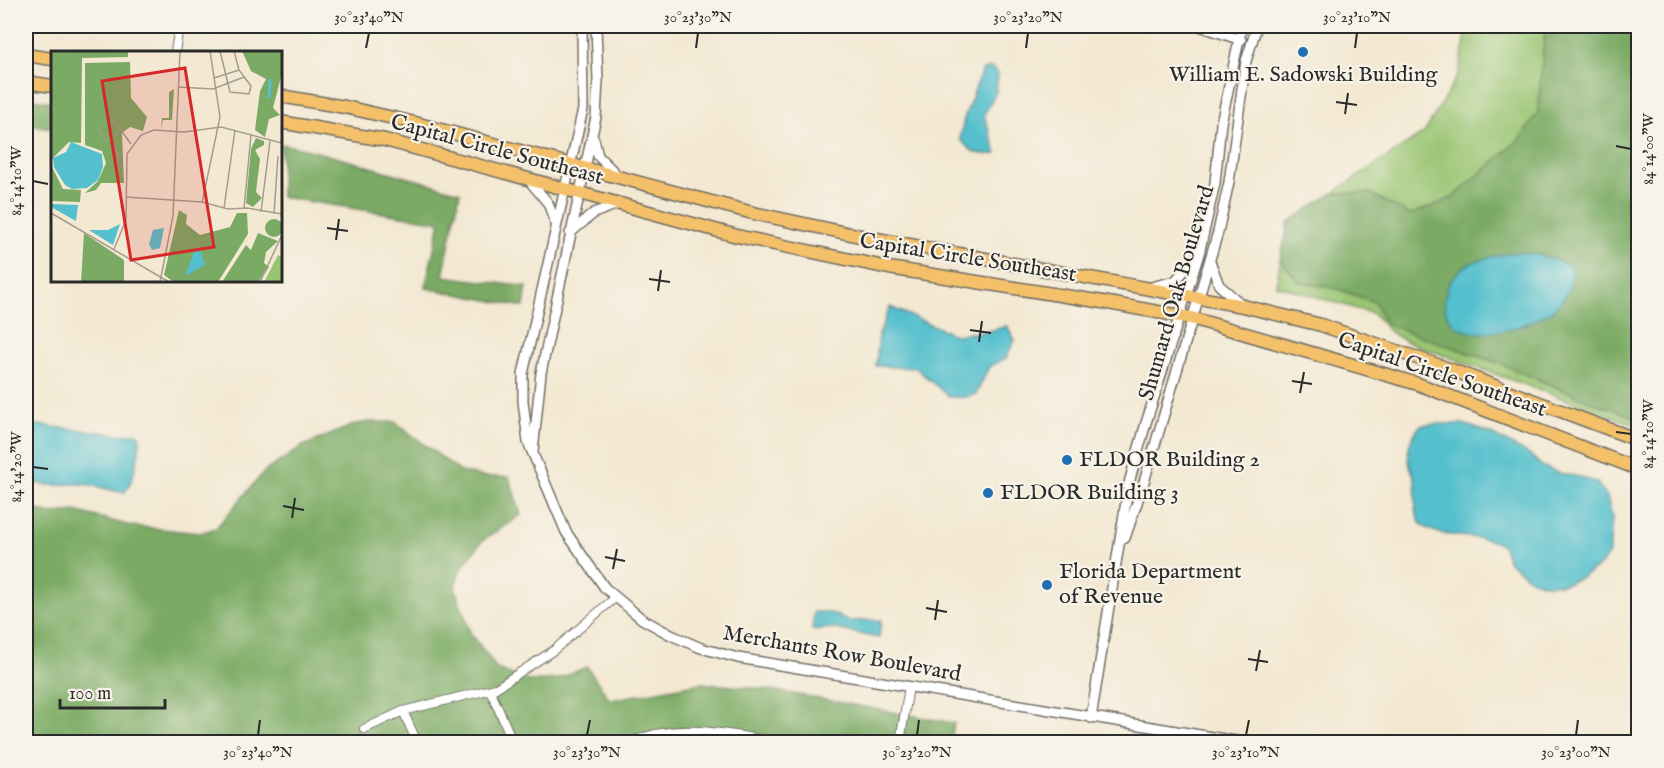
<svg xmlns="http://www.w3.org/2000/svg" width="1664" height="768" viewBox="0 0 1664 768" font-family="'IM FELL English',serif">
<style>
.green{fill:#99c572;stroke:#62784e;stroke-width:1.5}
.forest{fill:#7aaa64;stroke:#526a48;stroke-width:1.5}
.water{fill:#54c0cd;stroke:#40767c;stroke-width:1.5}
.lines{fill:none;stroke-linecap:round;stroke-linejoin:round}
.minor-casing{stroke:#716d65;stroke-width:10}
.tertiary-casing{stroke:#716d65;stroke-width:12}
.primary-casing{stroke:#716d65;stroke-width:15}
.minor{stroke:#fff;stroke-width:8}
.tertiary{stroke:#fff;stroke-width:9}
.primary{stroke:#f4c16b;stroke-width:12}
.ticks{fill:none;stroke:#2b2b2b;stroke-width:2}
.poi-dot{fill:#1f6fb2;stroke:#f7f3e8;stroke-width:2}
.labels{text-anchor:middle;dominant-baseline:central;stroke-width:4.5;stroke-linejoin:round;paint-order:stroke}
.poi-label{font-size:22px;fill:#2b2b2b;stroke:#f7f3e8;text-anchor:start}
.street-label{font-size:22px;fill:#2b2b2b;stroke:#f7f3e8}
.inset-river{fill:none;stroke:#54c0cd;stroke-width:3}
.inset-road{fill:none;stroke:#a39c8f;stroke-width:1.5}
.view{fill:#d62828;fill-opacity:0.15;stroke:#d62828;stroke-width:3}
.inset-edge{fill:none;stroke:#2b2b2b;stroke-width:3}
.neatline{fill:none;stroke:#2b2b2b;stroke-width:2}
.ticks-label{font-size:15px;text-anchor:middle;fill:#2b2b2b}
</style>
<rect width="100%" height="100%" fill="#f7f3e8"/>
<filter id="ink" filterUnits="userSpaceOnUse"><feTurbulence type="fractalNoise" baseFrequency=".0167" numOctaves="2"/><feDisplacementMap in="SourceGraphic" scale="12" xChannelSelector="R" yChannelSelector="G"/><feConvolveMatrix kernelMatrix="1 2 1 2 8 2 1 2 1" color-interpolation-filters="sRGB"/></filter>
<filter id="wash" filterUnits="userSpaceOnUse"><feTurbulence type="fractalNoise" baseFrequency=".008" numOctaves="4" result="noise"/><feDisplacementMap in="SourceGraphic" scale="24" xChannelSelector="R" yChannelSelector="G"/><feGaussianBlur stdDeviation="1.35" result="paint"/><feColorMatrix in="noise" values="0 0 0 0 0 0 0 0 0 0 0 0 0 0 0 0 0 1.4 0 .05"/><feComposite in="paint" operator="in"/></filter>
<g filter="url(#wash)">
<rect width="100%" height="100%" fill="#f3e8d2"/>
<!-- green -->
<path class="green" d="M1468,26H1638V426L1410,343L1391,333L1374,314L1276,285L1288,223L1425,132L1458,75Z"/>
<!-- forest -->
<path class="forest" d="M1545,26H1638V418L1591,402L1506,366L1385,324L1375,302L1334,288L1299,282L1280,260L1289,222L1332,193H1370L1410,215L1452,198L1521,138L1538,112Z
M26,98L52,102V128L26,125Z
M281,144L314,151L460,192L443,276L527,287L524,307L425,288L440,222L281,197Z
M369,422H395L461,472L484,477H509L521,515L482,541L460,570L455,587L470,632L497,669L528,681L558,679L587,667L610,700L701,683L765,689L954,723L951,742H26V507L52,514L75,511L131,526L200,533L216,528L264,472L303,446L356,424Z"/>
<!-- water -->
<path class="water" d="M992,68L998,74L996,92L984,115L997,154C977,155 973,154 960,139L964,119L982,70Z
M1518,252L1535,254L1568,264L1573,272C1571,283 1569,293 1561,302C1544,323 1479,345 1455,325C1434,308 1447,275 1469,264C1485,257 1502,255 1518,252Z
M890,307L955,335L990,331L1007,326L1015,340L1006,358L989,367L976,394L965,397H949L916,368L876,366L879,334Z
M1437,424H1463L1490,433L1530,455L1542,466L1558,473L1580,477L1597,483L1607,497L1612,517L1609,553L1601,565L1582,577L1568,583L1558,584H1545L1530,579L1509,562L1502,545C1497,543 1493,541 1489,540C1472,535 1428,538 1419,521C1413,508 1417,493 1415,480C1414,474 1410,468 1409,462C1406,446 1412,436 1421,425Z
M37,425L125,435L136,433L139,435C142,448 133,483 124,493C110,490 96,485 81,484C57,482 50,492 26,477V450L32,427Z
M814,612H828L850,621L881,620L879,638L831,628L812,630Z"/>
</g>
<g filter="url(#ink)">
<g class="lines">
<defs>
<path id="minor" d="M175,52L179,26
M490,690L513,742
M403,711L417,742
M364,729L403,711L496,688L554,650L616,597
M631,742C677,721 728,734 777,742
M900,742L909,687"/>
<path id="tertiary" d="M582,26L583,109L523,374V401L528,442L566,532L605,588L642,619L671,635L701,648L738,658L1242,742
M1200,26L1241,40
M594,139L598,156L618,176
M528,179L548,203L555,222
M570,233L594,213L618,204
M1210,261L1219,285L1241,304
M1151,287L1175,281L1196,258
M533,452L541,373L596,117L598,80L596,26
M1125,538L1144,482L1218,232L1229,182L1246,61L1257,26
M1091,718L1129,483L1146,423L1199,254L1215,183L1221,123L1242,26"/>
<path id="primary" d="M26,55L52,59
M26,82L52,86
M280,96L345,107L415,123L753,213L855,235L1243,306L1321,325L1452,370L1638,440
M280,122L385,140L737,236L889,268L1097,301L1191,318L1418,384L1638,469"/>
</defs>
<!-- minor casing -->
<use href="#minor" class="minor-casing"/>
<!-- tertiary casing -->
<use href="#tertiary" class="tertiary-casing"/>
<!-- primary casing -->
<use href="#primary" class="primary-casing"/>
<!-- minor -->
<use href="#minor" class="minor"/>
<!-- tertiary -->
<use href="#tertiary" class="tertiary"/>
<!-- primary -->
<use href="#primary" class="primary"/>
</g>
</g>
<!-- ticks -->
<path class="ticks" d="M366,48L369,33M696,48L698,33M1026,48L1028,33M1355,48L1357,33M1336,102L1357,105M1345,114L1348,93M1616,146L1631,149M33,181L48,184M327,228L348,231M336,240L339,219M649,279L670,282M658,291L661,270M970,330L991,333M979,342L982,321M1292,381L1312,384M1300,393L1304,372M1616,432L1631,434M33,467L48,469M283,506L304,510M292,518L295,498M605,557L625,561M613,569L617,549M926,608L947,612M935,620L938,600M1248,659L1268,662M1256,671L1260,650M258,735L260,720M587,735L590,720M917,735L919,720M1246,735L1249,720M1576,735L1578,720"/>
<!-- markers -->
<g class="poi-dot">
<circle cx="1303" cy="52" r="6"/>
<circle cx="1067" cy="460" r="6"/>
<circle cx="988" cy="493" r="6"/>
<circle cx="1047" cy="585" r="6"/>
</g>
<g class="labels">
<!-- poi labels -->
<g class="poi-label">
<text x="1303" y="75" text-anchor="middle">William E. Sadowski Building</text>
<text x="1079" y="460">FLDOR Building 2</text>
<text x="1000" y="493">FLDOR Building 3</text>
<text x="1059" y="572">Florida Department<tspan x="1059" dy="25">of Revenue</tspan></text>
</g>
<!-- street labels -->
<g class="street-label">
<text transform="translate(497 150) rotate(15)">Capital Circle Southeast</text>
<text transform="translate(968 258) rotate(9)">Capital Circle Southeast</text>
<text transform="translate(1177 293) rotate(-74)">Shumard Oak Boulevard</text>
<text transform="translate(1442 375) rotate(19)">Capital Circle Southeast</text>
<text transform="translate(842 654) rotate(10)">Merchants Row Boulevard</text>
</g>
</g>
<!-- overview -->
<g transform="translate(51 51)">
<rect width="231" height="231" fill="#f3e8d2"/>
<path d="M227,204L231,206V231H213Z" fill="#99c572"/>
<path d="M0,0H77V6L31,7L30,92L18,91L0,109ZM191,0H231V22L222,57L229,64L218,68L214,86L204,79L209,40L215,28L200,20ZM79,11L80,47L96,66L92,80L79,76L71,82L73,132H50L45,139L34,142L47,130L55,112L51,100L34,94V12ZM123,38L121,69H112L110,78L111,67H118V41ZM205,87L213,90V94L204,99L209,108L205,141L211,147L202,156L195,152L200,98ZM0,114L12,138L30,139L29,151L0,150ZM128,159L136,164L135,173L149,184L179,176L186,162H196L197,183L167,231H123L113,224ZM214 177a9 9 0 1 1 18 0a9 9 0 1 1-18 0ZM33,182L73,209V231H30ZM207,182L227,190L215,201L213,212L218,216L214,222L207,231H171L195,194L200,199Z" fill="#7aaa64"/>
<path d="M20,91L51,103L52,116L47,129L36,137L21,138L14,134L3,116L2,107L15,101ZM0,153L27,154L25,170L0,156ZM69,173L62,194L38,179H57ZM113,177L109,197L101,199L98,193L102,179ZM143,201H150L154,214L134,225Z" fill="#54c0cd"/>
<path class="inset-river" d="M218,47L219,28"/>
<path class="inset-road" d="M169,0L179,41L198,43L200,35L188,19L183,0M163,27L188,19M127,36L162,38L193,26M62,68L80,93M47,76L55,90L68,81M59,87L67,103V126M75,146L151,151L177,158L196,157L231,163M151,152L169,66L159,0M173,157L184,79M193,158L200,84M210,161L219,90M0,162L118,231M223,163L227,105M63,198L75,169L76,103L90,84L103,79L133,81L170,76L231,92M109,231L122,165L129,0M209,231L231,184"/>
<path class="view" d="M134,17L163,196L80,209L51,30Z"/>
<rect width="231" height="231" class="inset-edge"/>
</g>
<!-- margin -->
<rect width="1664" height="768" fill="none" stroke="#f7f3e8" stroke-width="66"/>
<!-- scale -->
<path d="M60 699v9h105v-9" fill="none" stroke="#2b2b2b" stroke-width="3"/>
<text x="69" y="699" font-size="18" fill="#2b2b2b" stroke="#f7f3e8" stroke-width="4.5" paint-order="stroke">100 m</text>
<rect x="33" y="33" width="1598" height="702" class="neatline"/>
<g class="ticks-label">
<text x="369" y="22">30°23'40"N</text>
<text x="698" y="22">30°23'30"N</text>
<text x="1028" y="22">30°23'20"N</text>
<text x="1357" y="22">30°23'10"N</text>
<text transform="translate(1648 149) rotate(-90)" y="5">84°14'00"W</text>
<text transform="translate(16 181) rotate(-90)" y="5">84°14'10"W</text>
<text transform="translate(1648 434) rotate(-90)" y="5">84°14'10"W</text>
<text transform="translate(16 467) rotate(-90)" y="5">84°14'20"W</text>
<text x="258" y="757">30°23'40"N</text>
<text x="587" y="757">30°23'30"N</text>
<text x="917" y="757">30°23'20"N</text>
<text x="1246" y="757">30°23'10"N</text>
<text x="1576" y="757">30°23'00"N</text>
</g>
</svg>
